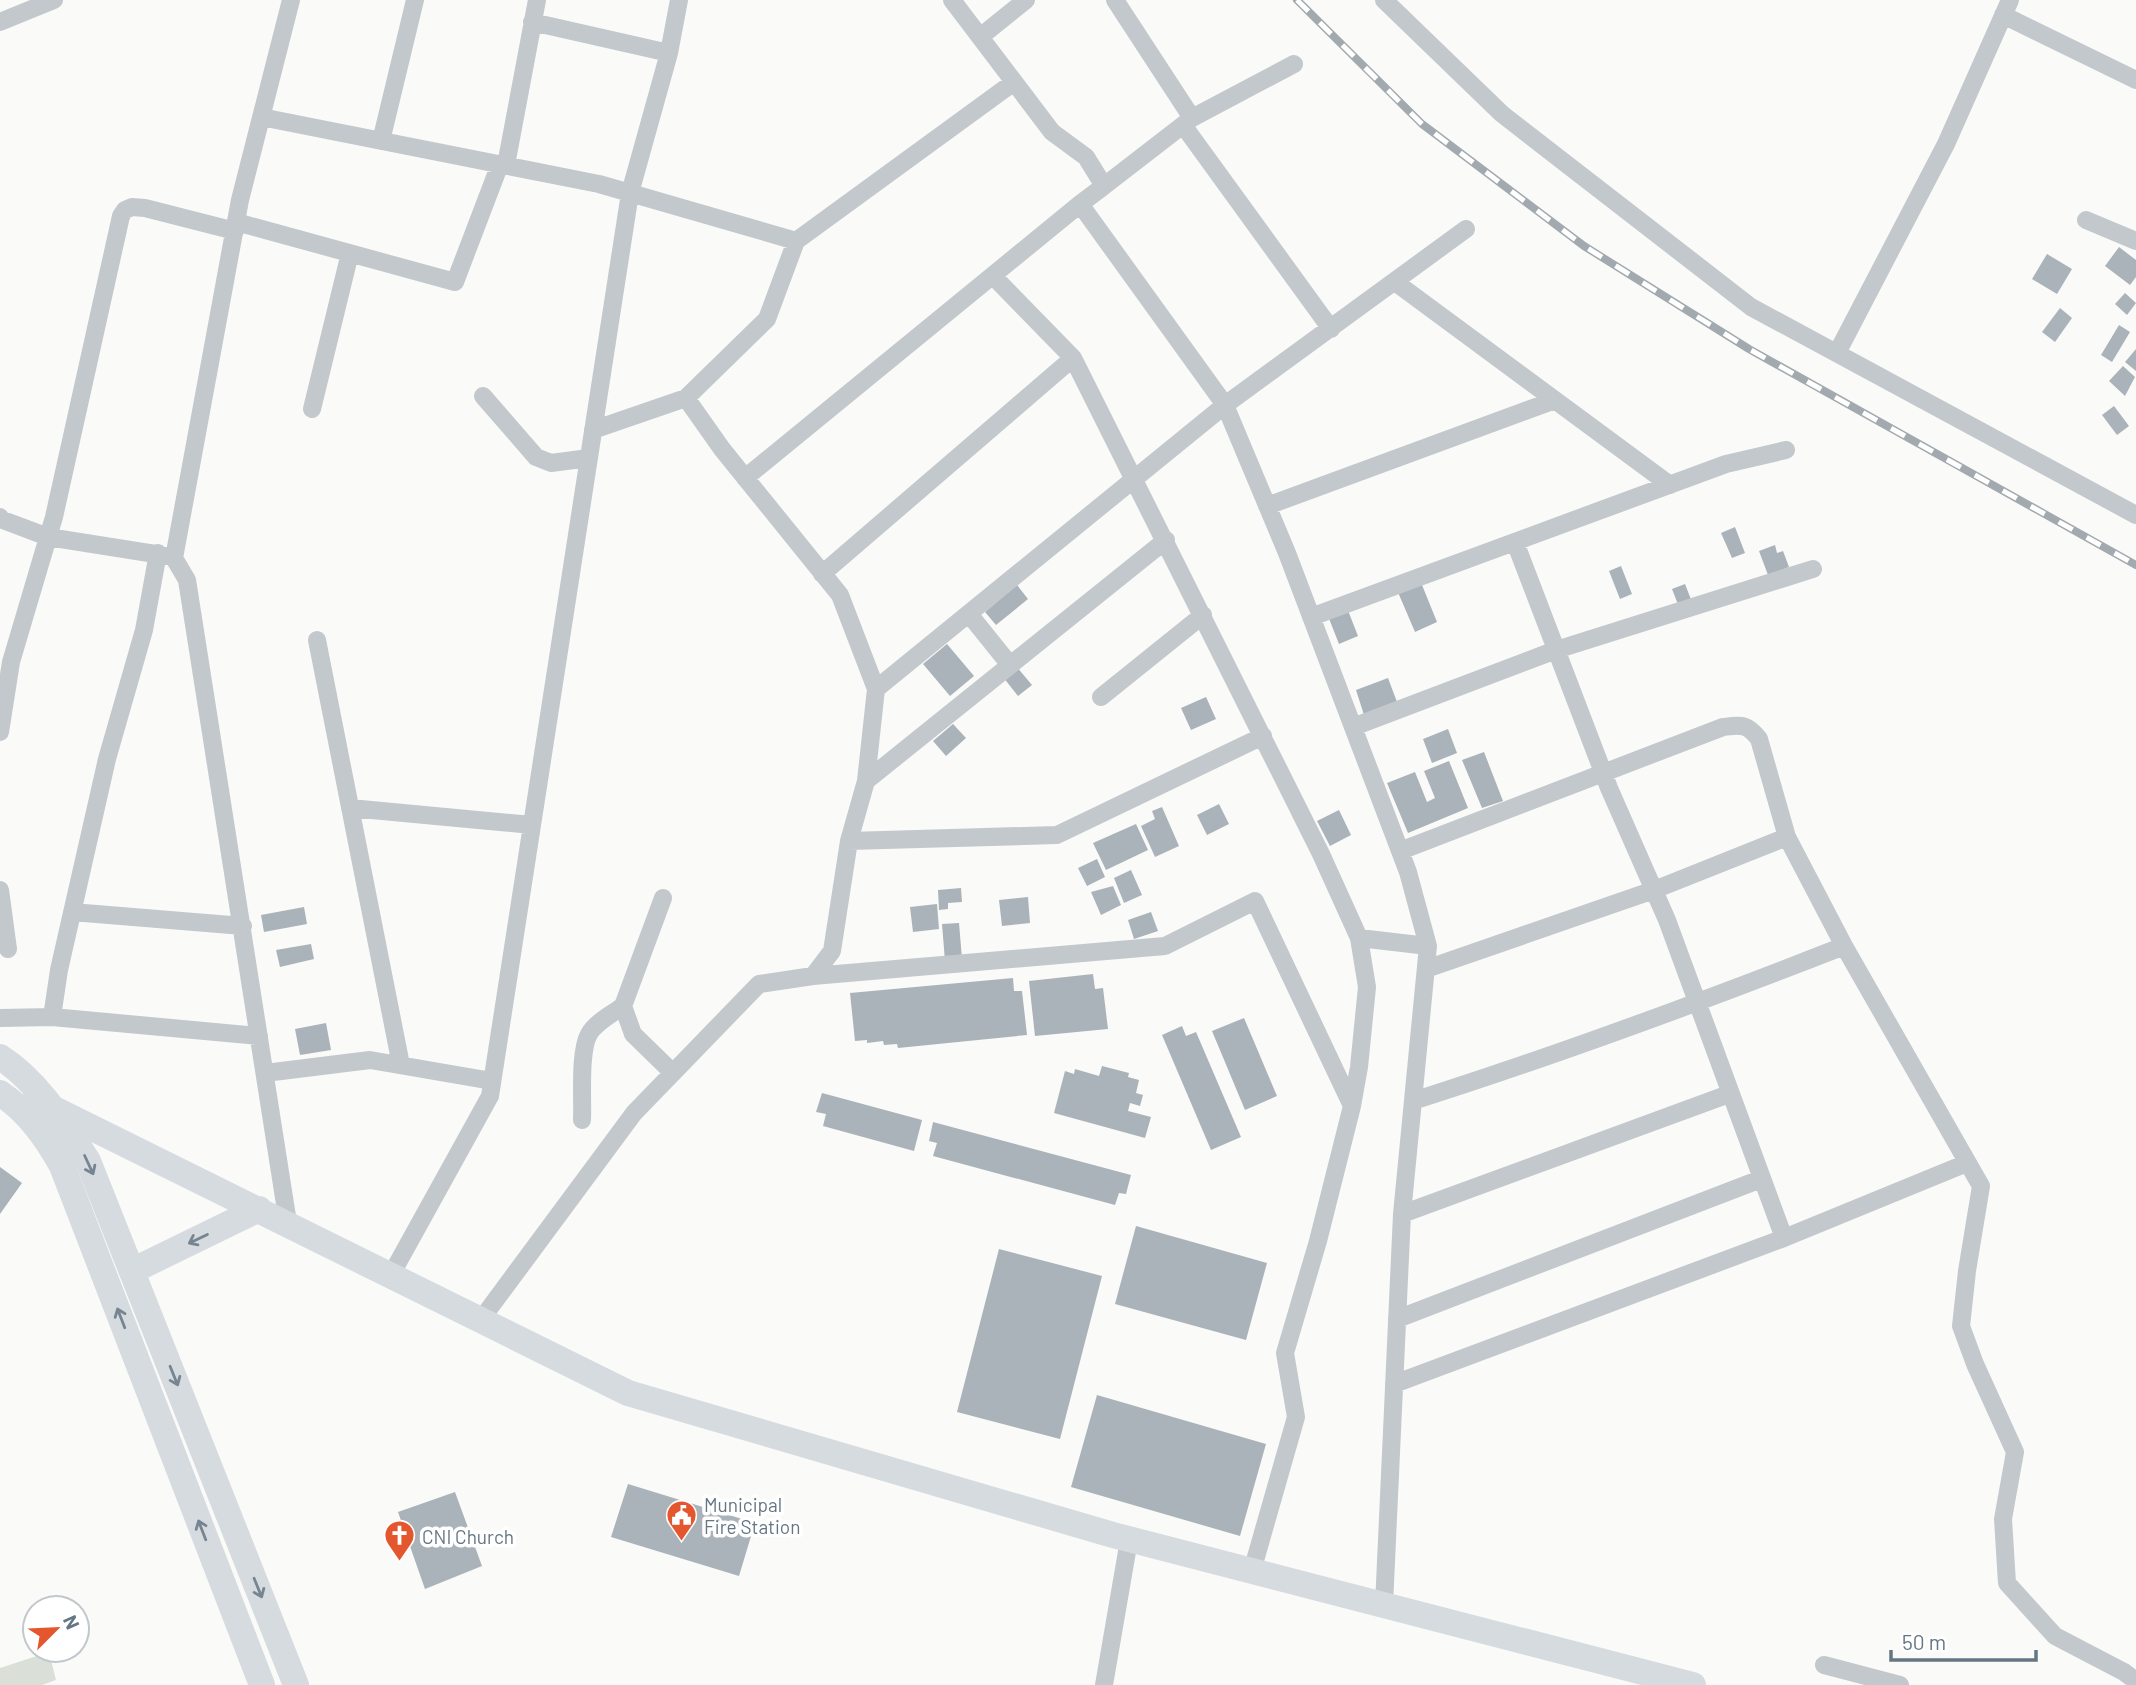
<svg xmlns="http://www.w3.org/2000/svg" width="2136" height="1685" viewBox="0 0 2136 1685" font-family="Barlow,sans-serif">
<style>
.grass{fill:#dadfd7}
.building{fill:#aab3b9}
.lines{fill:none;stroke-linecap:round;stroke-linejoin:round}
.street{stroke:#c3c8cc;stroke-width:18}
.primary{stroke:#d6dbdf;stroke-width:26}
.rail-casing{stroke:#a2aab0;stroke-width:8}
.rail{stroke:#fff;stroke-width:5;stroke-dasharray:16;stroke-linecap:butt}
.oneway{stroke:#768591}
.labels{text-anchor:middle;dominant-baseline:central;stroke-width:7;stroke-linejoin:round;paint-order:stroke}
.poi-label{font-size:19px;fill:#657683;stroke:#fff;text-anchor:start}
</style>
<rect width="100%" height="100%" fill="#fafaf8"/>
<!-- grass -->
<path class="grass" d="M49,1652L56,1680L42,1685H0V1668Z"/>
<!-- building -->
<path class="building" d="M2119,247L2136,260V277L2130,285L2105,266Z
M2047,254L2072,269L2057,294L2032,279Z
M2125,293L2136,303L2127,315L2115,304Z
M2060,308L2072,318L2055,342L2042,332Z
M2119,325L2130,332L2112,362L2101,355Z
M2136,349V371L2125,362Z
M2123,366L2135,377L2125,396L2109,381Z
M2114,406L2129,426L2117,435L2102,415Z
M1735,527L1745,553L1732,558L1721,533Z
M1775,545L1777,553L1783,551L1789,567L1768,575L1759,551Z
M1621,566L1632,594L1620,599L1609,571Z
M1420,580L1437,622L1415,632L1397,590Z
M1685,584L1692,602L1679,607L1672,589Z
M1017,585L1028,599L996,625L985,612Z
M1347,608L1358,636L1339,644L1328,616Z
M947,644L974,676L950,696L923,664Z
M1016,666L1032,685L1018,696L1003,677Z
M1388,678L1397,702L1364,715L1356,690Z
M1206,697L1216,719L1191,730L1181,708Z
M953,724L966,738L946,756L933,741Z
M1448,729L1457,753L1432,763L1423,739Z
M1484,752L1503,801L1482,808L1462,760Z
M1449,761L1468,808L1408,833L1387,783L1415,772L1427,802L1435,798L1424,771Z
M1219,804L1229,824L1207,835L1197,815Z
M1162,807L1179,846L1155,857L1141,826L1155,819L1152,811Z
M1339,810L1351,835L1330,846L1317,821Z
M1136,824L1148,850L1106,870L1093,843Z
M1097,859L1105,877L1087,886L1078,868Z
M1131,870L1142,895L1124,903L1114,878Z
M1113,886L1121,905L1101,915L1091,892Z
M961,888L962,902L948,903V909L939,910L938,890Z
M1028,897L1030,923L1002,926L999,900Z
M937,904L939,929L913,932L910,907Z
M304,907L307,924L264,932L261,915Z
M1151,912L1158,931L1134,939L1128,920Z
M959,923L962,959L945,961L942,924Z
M311,944L314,959L280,967L276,950Z
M1093,974L1095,989L1103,988L1108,1029L1035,1036L1029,981Z
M1013,978L1014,991H1022L1027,1035L898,1048L897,1044L884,1045L883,1041L867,1043V1040L855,1041L850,993Z
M1244,1018L1277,1096L1245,1110L1212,1031Z
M326,1023L331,1050L300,1055L295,1029Z
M1182,1026L1186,1036L1196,1032L1241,1137L1211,1150L1162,1035Z
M1102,1066L1129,1073L1128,1077L1139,1080L1136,1093L1143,1095L1140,1106L1130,1103L1128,1111L1151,1117L1145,1138L1054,1113L1065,1071L1074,1074L1075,1069L1099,1076Z
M822,1093L922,1120L914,1151L823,1126L826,1114L816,1112Z
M933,1122L1131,1175L1126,1194L1119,1193L1115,1205L933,1156L937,1143L929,1141Z
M0,1167L22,1183L0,1214Z
M1136,1226L1267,1263L1246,1340L1115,1304Z
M999,1249L1102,1276L1060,1439L957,1412Z
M1097,1395L1266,1444L1240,1536L1071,1487Z
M628,1484L755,1523L739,1576L611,1537Z
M455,1492L482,1566L425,1589L398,1512Z"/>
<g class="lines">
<!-- street -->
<path class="street" d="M952,0L1052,132L1086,157L1104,186L1192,118L1294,64
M1115,0L1192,118
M1384,0L1502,114L1751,307L2136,515
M2003,15L2136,80
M0,22L54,0
M532,22L669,53
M980,37L1026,0
M261,117L599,184L796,241L1014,82
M1183,125L1331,329
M381,141L415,0
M506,165L537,0
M2086,220L2136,241
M236,222L455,282L500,164
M796,241L767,319L686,398L722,449L840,595L876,689L1225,405L1080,204L1104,186
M993,276L1073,358L1321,854L1359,938L1428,946
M1395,282L1670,485
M1837,353L1946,144L2010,0
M483,396L536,457L551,463L589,458
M312,409L350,253
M593,430L686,398
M745,478L1080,204
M1267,506L1555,400
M0,517V519L48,537L168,556
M1515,542L1609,788L1667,920L1784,1238L1967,1163
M158,553L144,630L107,759L59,970L52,1017L259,1036
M822,574L1073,358
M969,614L1010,665
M1311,617L1726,464L1786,450
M317,640L401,1065
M876,689L866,781L849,841L1057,835L1263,736
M1101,697L1203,615
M1353,727L1556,650L1813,569
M0,732L11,662L54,517L121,216L125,210L132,207L145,208L235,231
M866,781L1166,540
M350,808L532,825
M849,841L832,951L813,976L1165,946L1255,901L1352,1106
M1400,851L1723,727C1741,725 1747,723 1759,739L1787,837L1844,946L1981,1186L1967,1271L1961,1326L1975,1364L2015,1452L2003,1519L2007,1583L2055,1636L2124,1672L2136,1681
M0,890L8,949
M663,898L623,1006L633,1034L673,1073
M72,912L243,926
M1426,969L1654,890L1787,837
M0,1018L52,1017
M265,1073L370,1060L492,1081
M1413,1101C1558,1055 1701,1002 1844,946
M582,1120C583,1099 579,1052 589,1034C596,1022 612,1014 623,1006
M1402,1214L1729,1094
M288,1223L187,580L174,558L240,200L291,0
M391,1275L490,1096L630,193L669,53L679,0
M1397,1319L1761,1179
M480,1321L634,1113L759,984L813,976
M1394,1384L1784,1238
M1252,1571L1296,1417L1285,1353L1318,1241L1352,1106L1359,1067L1367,987L1359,938
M1384,1605L1402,1214L1428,946L1408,872L1287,553L1225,405L1466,229
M1824,1665L1900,1685
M1104,1685L1129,1540"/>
<!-- primary -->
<path class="primary" d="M0,1057C38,1081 64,1124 88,1161L296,1685
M0,1093C28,1112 46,1137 62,1166L262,1685
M20,1107L54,1109L628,1393L1113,1535L1693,1685
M132,1271L259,1209"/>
<defs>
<path id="rail" d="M1297,0L1422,124L1584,246L1749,349L2136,565"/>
</defs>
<!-- rail casing -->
<use href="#rail" class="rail-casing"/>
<!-- rail -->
<use href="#rail" class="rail"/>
</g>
<!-- one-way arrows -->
<defs><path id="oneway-shaft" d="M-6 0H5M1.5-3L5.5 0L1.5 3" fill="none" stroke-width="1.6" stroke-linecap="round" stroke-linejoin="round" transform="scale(1.75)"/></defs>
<g class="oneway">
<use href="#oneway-shaft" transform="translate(89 1165) rotate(65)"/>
<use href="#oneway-shaft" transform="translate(198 1239) rotate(154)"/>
<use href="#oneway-shaft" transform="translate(121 1318) rotate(-111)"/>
<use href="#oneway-shaft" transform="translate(174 1376) rotate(68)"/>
<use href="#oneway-shaft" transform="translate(202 1530) rotate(-111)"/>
<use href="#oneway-shaft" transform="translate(258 1588) rotate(68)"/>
</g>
<!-- icons -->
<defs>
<symbol id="civic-pin" viewBox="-11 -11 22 30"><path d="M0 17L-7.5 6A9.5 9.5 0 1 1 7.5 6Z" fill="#e4572e" stroke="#fff"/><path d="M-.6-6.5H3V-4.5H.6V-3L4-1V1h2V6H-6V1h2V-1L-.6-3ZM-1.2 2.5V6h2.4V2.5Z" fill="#fff"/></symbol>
<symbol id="church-pin" viewBox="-11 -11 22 30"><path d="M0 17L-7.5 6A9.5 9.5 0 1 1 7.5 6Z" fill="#e4572e" stroke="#fff"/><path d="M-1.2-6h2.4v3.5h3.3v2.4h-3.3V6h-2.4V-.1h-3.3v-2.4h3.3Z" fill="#fff"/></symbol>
</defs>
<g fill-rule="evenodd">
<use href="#civic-pin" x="664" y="1498" width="35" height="47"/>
<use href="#church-pin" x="382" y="1518" width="35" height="47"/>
</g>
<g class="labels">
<!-- poi labels -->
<g class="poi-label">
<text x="704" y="1504">Municipal<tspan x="704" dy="22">Fire Station</tspan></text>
<text x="422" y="1536">CNI Church</text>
</g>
</g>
<!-- north arrow -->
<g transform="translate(56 1629) rotate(66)"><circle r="33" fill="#ffffff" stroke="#c1c8cd" stroke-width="2"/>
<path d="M0-5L12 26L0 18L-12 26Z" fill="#e4572e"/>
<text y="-10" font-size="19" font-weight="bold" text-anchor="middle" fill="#657683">N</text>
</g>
<!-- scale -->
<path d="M1891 1650v10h145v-10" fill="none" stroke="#657683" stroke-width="3.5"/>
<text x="1902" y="1650" font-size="21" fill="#657683" stroke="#ffffff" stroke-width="5" paint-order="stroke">50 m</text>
</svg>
